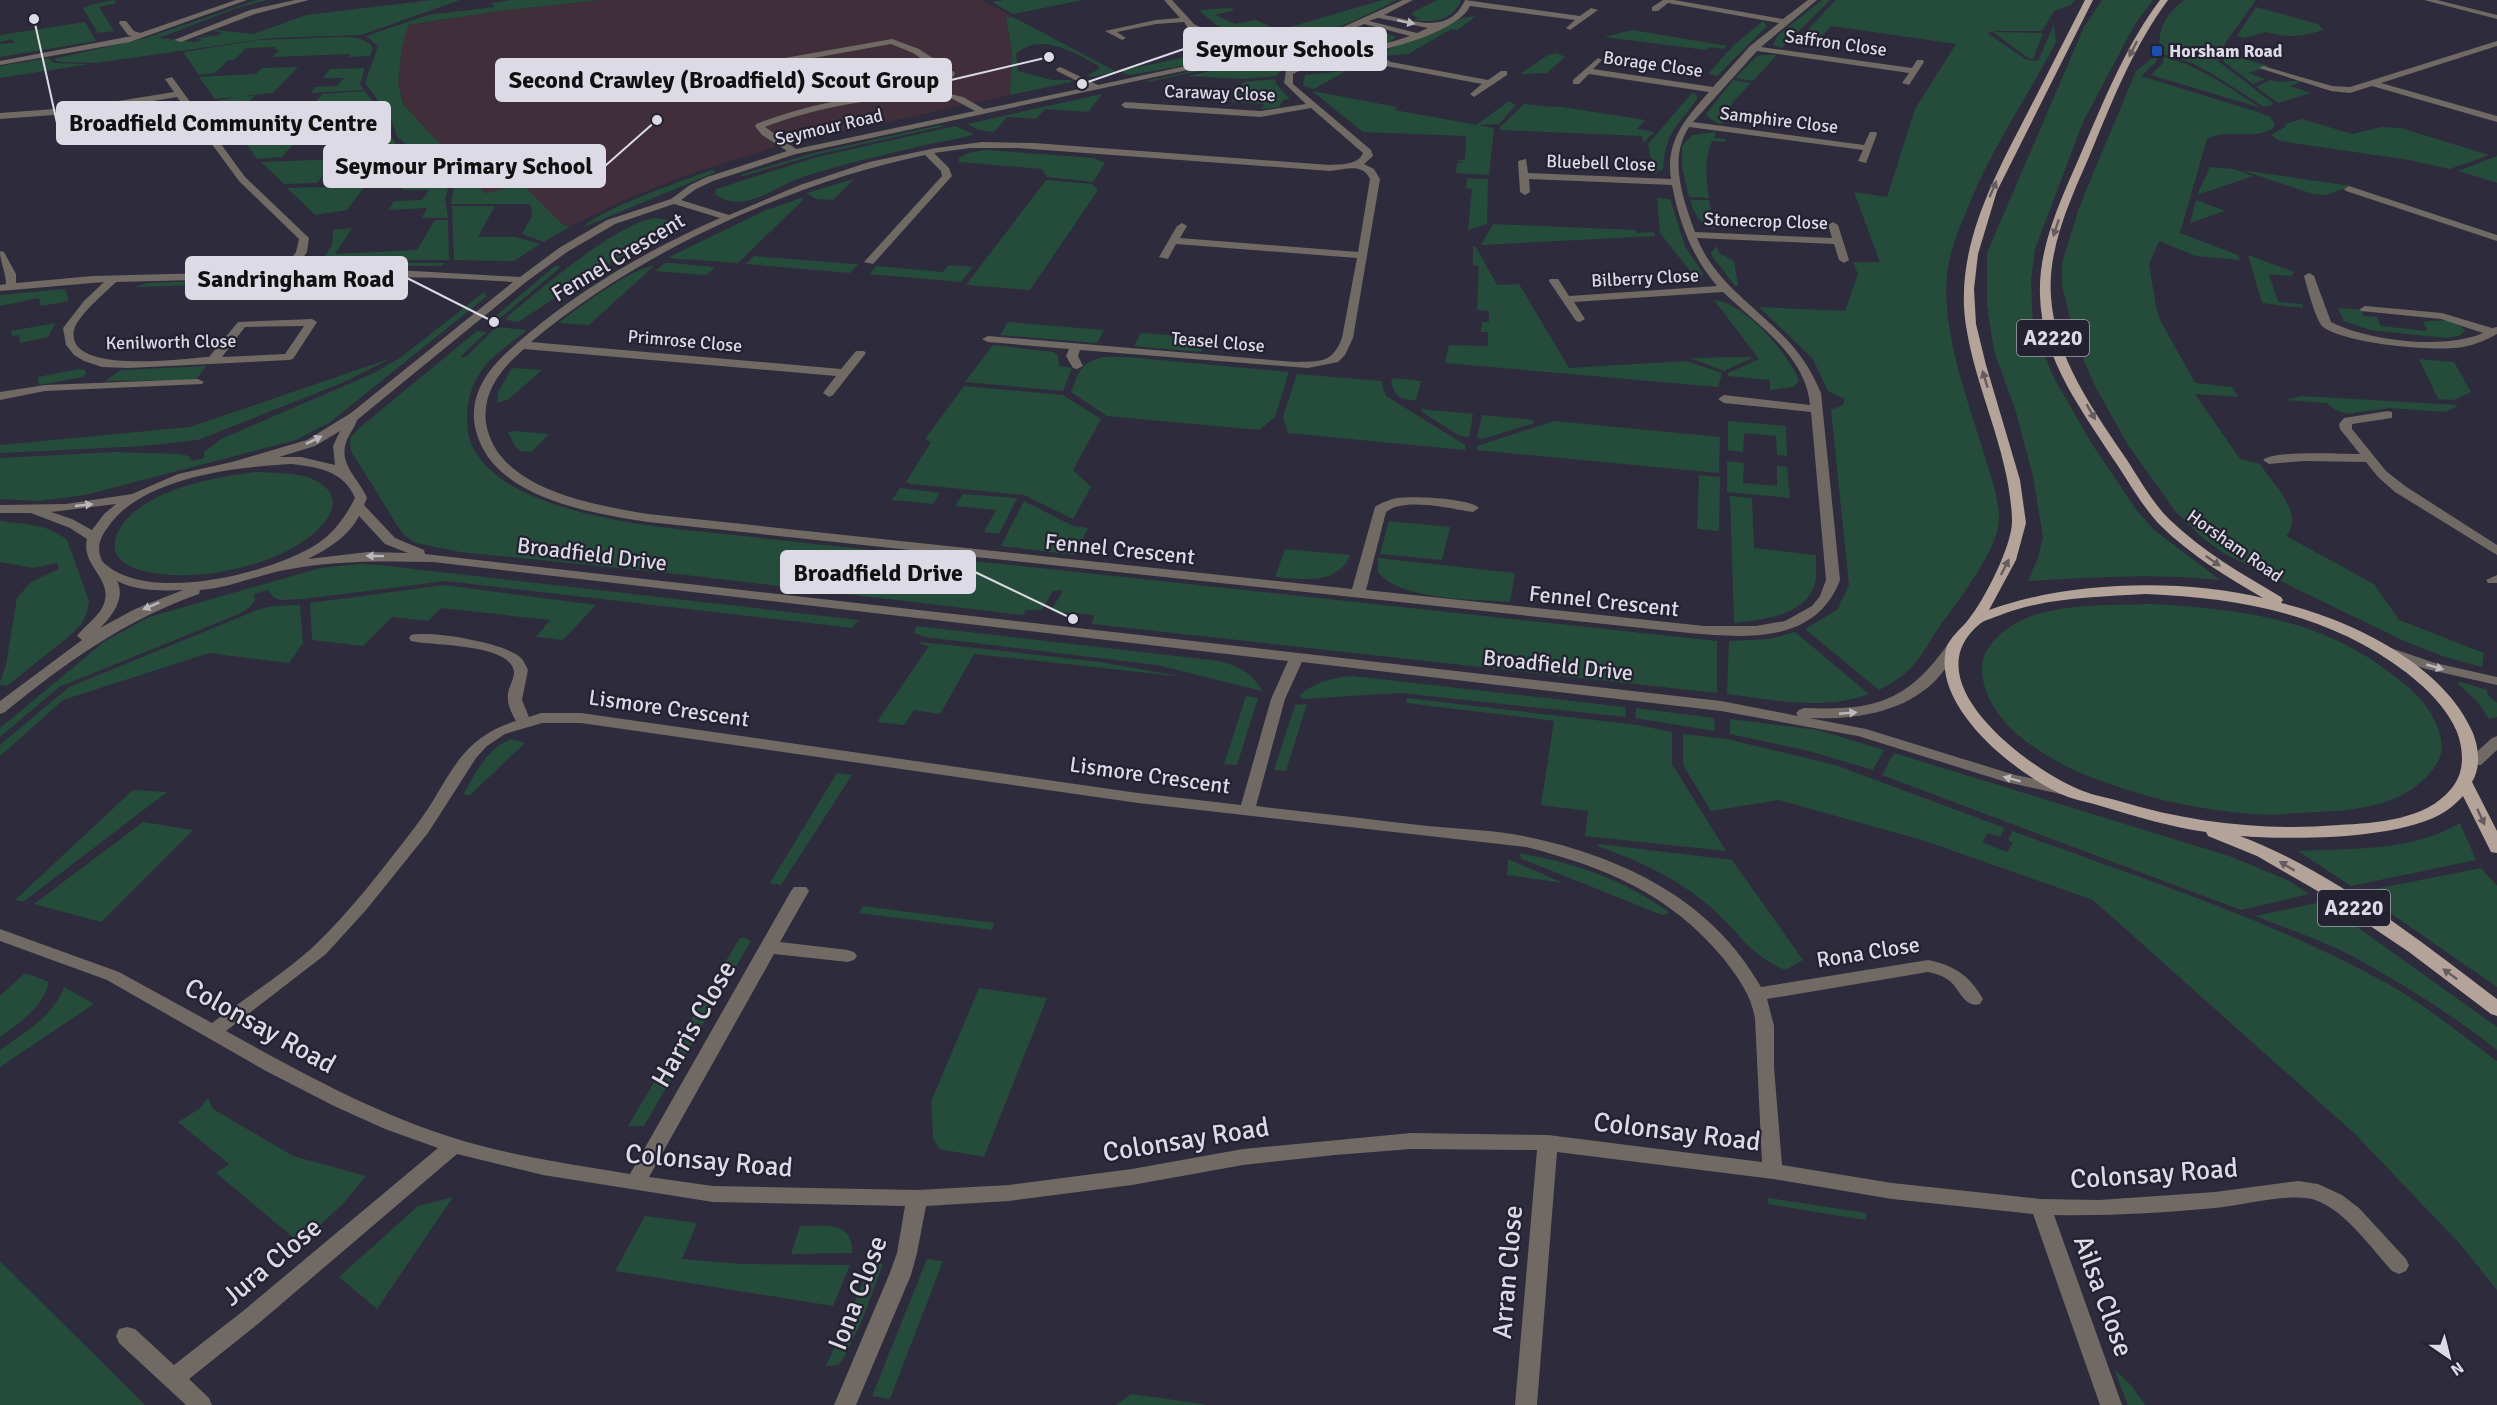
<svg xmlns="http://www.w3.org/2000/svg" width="2497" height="1405" viewBox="0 0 2497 1405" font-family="Signika,sans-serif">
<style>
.education{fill:#402f3a}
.green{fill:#254c3a}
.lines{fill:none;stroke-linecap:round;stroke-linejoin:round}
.minor{fill:#716964;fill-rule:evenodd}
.major{fill:#b4a398;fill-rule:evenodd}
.oneway{fill:#bbb8be}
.oneway2{fill:#655c5f}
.transit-dot{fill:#1a4fb4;stroke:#242131;stroke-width:2}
.labels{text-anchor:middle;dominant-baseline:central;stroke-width:4.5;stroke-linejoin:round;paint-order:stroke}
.far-street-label{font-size:18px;fill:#dbdae5;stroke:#242131}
.far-poi-label{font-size:18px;font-weight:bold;fill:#dbdae5;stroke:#242131;text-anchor:start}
.shield{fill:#242131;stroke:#a4a2af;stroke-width:1.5}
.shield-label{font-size:21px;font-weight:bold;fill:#dbdae5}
.street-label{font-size:22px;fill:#dbdae5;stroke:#242131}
.near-street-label{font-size:27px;fill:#dbdae5;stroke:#242131}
.leader{fill:none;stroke:#dbdae5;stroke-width:2}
.callout-dot{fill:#dbdae5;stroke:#242131;stroke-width:2}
.callout{fill:#dbdae5;stroke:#dbdae5;stroke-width:2}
.callout-label{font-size:24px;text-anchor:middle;font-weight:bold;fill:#111}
</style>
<rect width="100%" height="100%" fill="#2e2b3c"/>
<!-- education -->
<path class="education" d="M602,0H982L1013,17L1006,18L1012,51L1010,95L782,145L689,174L624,200L571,226L563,225L523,185L485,193L403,104L398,83L402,47L407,26L505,10Z"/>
<!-- green -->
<path class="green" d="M114,0L117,3L99,7L114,31L98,33L83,8L93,4Z
M257,0H267L234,9L159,38L195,42L202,40L195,38L210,37L202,35L215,36L223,33L214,31L216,30L253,34L306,15L432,0H460L361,35L270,38L96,63L59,62L53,59L146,38Z
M511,0H602L505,10L408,25L402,47L398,83L403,104L485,193L523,185L563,225L571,226L544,242L522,234L531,218L532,208L529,204H451L454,187L450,179L398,138L389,115L365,83L378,46L366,36L428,15L495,7L491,3Z
M1002,0H1083L1013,14L992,2Z
M1383,0H1396C1355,23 1285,52 1238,42Z
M1437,0H1461C1453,21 1433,23 1414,20L1418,18L1412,15L1413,12Z
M1822,0H1830L1782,48L1773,45L1778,35Z
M1836,0H2075L2071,5L2054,11L2042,31H1997L1987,33L2025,59L2038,61L2054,24L2056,42C2026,100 1988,153 1965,215C1958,231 1951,249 1948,267C1939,328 1968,399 1985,457C1991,477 1999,499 1999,519C1999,546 1964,593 1948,615C1921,650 1922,668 1879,690L1805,629L1837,610L1849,585L1831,410L1843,405L1845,399L1828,391L1813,359L1759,307L1845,311L1858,274L1853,262H1880L1854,192L1887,197L1915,109L1956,44L1832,26C1817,40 1819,45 1796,42Z
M2102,0H2153L2135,24L2083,122L2035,249L2031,281L2033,329L2055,380L2092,444L2135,508L2153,529L2220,580C2156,573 2093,577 2028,581L2038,558L2043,537L2033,476L2016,412L1994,351L1987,306V253L2084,27Z
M2184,0H2256L2226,42L2218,61L2274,104L2264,107L2214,75L2192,63L2160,53C2157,29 2165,15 2184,0Z
M2256,7L2318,24L2324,30C2299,37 2288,38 2266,32L2244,38L2237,36Z
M1230,8L1235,10L1215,15L1235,24L1256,20L1275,29L1244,38L1216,25L1199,10Z
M1476,16L1458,30L1451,29L1408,54L1385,56L1389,49L1463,18Z
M1013,17L1115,71L1093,77L1086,76L1099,69V66C1075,53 1040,31 1016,54L1018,71L1052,80H1071V82L1010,95L1012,51L1006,18Z
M1763,21L1767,26L1717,76L1708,74L1734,45Z
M85,22L96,41L0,57V44L14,43L12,39L0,42V35Z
M1632,30L1727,46L1724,49L1709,47L1706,50L1604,37Z
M1353,31H1361L1301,49L1148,82L1146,81L1299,48Z
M1993,32L2043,33L2033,59L2028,58Z
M1385,33L1396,37L1387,43L1363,49L1301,60L1284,68L1276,76L1245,79L1188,76L1318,47L1363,34Z
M342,37C354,37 365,37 373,48L370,56L348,57L350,54L273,57L279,50L274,49L276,47L246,48L234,60H228L215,73L199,75L183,52L259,40Z
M1220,50C1209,65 1149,71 1129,75L1120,71Z
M1557,53L1565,57L1547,73L1520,74L1548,55Z
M2227,54L2269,66L2248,73L2265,79L2253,84L2223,61Z
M1763,55H1777L1753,81L1735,78L1757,56Z
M2156,55H2158L2156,62L2141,76L2258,112L2270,117L2275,124L2273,128C2254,141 2227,128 2207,139L2180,233L2238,255L2240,260L2196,256L2159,241L2149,264L2156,306L2160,320L2195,383L2232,387L2238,397L2195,394L2240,459L2260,464C2272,483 2306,514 2286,536L2374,584L2399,620L2484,653L2482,667L2445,657L2404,641L2223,553L2203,538L2175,511L2128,445L2095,386L2076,342L2062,286V263L2078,211L2092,176L2136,71Z
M2164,57C2200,66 2230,88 2261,108L2151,75L2163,63Z
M48,58L55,63L90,64L0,78V66Z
M298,67L273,93L215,99L199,77L256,74L262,68Z
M365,68L360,84L364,90L311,93L315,87L337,86L344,78H323L330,69Z
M1346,71L1314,89L1303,86L1305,75Z
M1275,79L1276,84L1290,99L1283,100L1279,107L1261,109L1264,104L1231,102L1243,82Z
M1733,80L1751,83L1733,102L1722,123L1719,124L1710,119L1706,114Z
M2270,80C2282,84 2290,79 2301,82L2290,86L2311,93L2278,103L2256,87Z
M365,91L383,115L388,127L358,129L377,127L383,118H360L363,113L305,115L322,94Z
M1312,91L1397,107L1394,110L1494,128L1489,175L1456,173L1457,163H1464L1457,161L1465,159L1466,136L1363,132Z
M1693,92L1698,97C1678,128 1666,128 1663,169L1654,174L1648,144Z
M1102,94L1088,112L1045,109L1036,119L1007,117L994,132L979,130L967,124Z
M241,96H255L233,117H229L217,101Z
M1509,101L1516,105L1499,124L1476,125Z
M1524,104L1554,107L1556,106L1645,120L1637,129L1654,132L1643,143L1642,136L1500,130V127Z
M2302,119L2352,134L2382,127L2401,128L2489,155L2450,169L2409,160L2280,141L2271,135L2285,127V124Z
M940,125L945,126L819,154L743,176L740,175L814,153Z
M955,126L974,134C959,140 941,141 925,145C883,155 842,164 800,178C775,187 742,215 715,194L716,189L817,157Z
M307,128L282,157L257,159L239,133L255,129Z
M387,130L396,144L440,175L422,178L427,170L420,164L370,165L376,154L323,155L327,151L356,150L363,140H336L343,131Z
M1716,132L1714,138L1726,139L1725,142L1712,141C1704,160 1706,178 1709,198L1689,197L1682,167V146L1692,135Z
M986,150L1094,158L1105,163L1093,182L1047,177L1042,169L959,162V158L968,153Z
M2497,156V183L2458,171Z
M365,158L363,160L335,161L317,183L284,184L261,162Z
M2210,167L2234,169L2253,176L2197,195Z
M712,170L716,172L584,227C596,211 689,178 712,170Z
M2241,170L2351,186L2326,195L2313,194Z
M441,176L448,189L445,199L448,218H422L427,208L388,210L394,201L422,200L429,190H402L410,179Z
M1467,178L1488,179L1487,224L1468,230L1472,189L1466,188Z
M854,179L833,200L816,199L806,193Z
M1046,180L1092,184L1098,190L1030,290L966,285Z
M365,186L347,210L315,215L287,188Z
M801,198L803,200L738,263L667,258L764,211Z
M1657,198L1670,199L1685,246L1703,274L1698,281L1660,233Z
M1690,200H1709L1714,229C1699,223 1695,215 1690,200Z
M2196,200L2225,211L2190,223Z
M452,206H495L478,237H515L540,244L514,261L454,260Z
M655,218L679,221L683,229C677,236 648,242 637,248C595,270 557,297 518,322L506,320L508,316C539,290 617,223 655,218Z
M435,220H448L449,260H349L325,256L332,245L333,230L352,228L335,254L417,250Z
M1493,224L1635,230L1636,233L1654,232L1655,236L1481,245Z
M1473,246L1476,247L1497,285L1519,284L1569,368L1686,361L1722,373L1718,387L1445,363L1449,345L1488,346V332H1481L1482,322H1489V311L1477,310L1479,266L1473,265Z
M1717,246L1719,253L1734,261L1738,286H1735L1712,256L1711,252Z
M2248,255L2294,272L2291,276L2269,274L2278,302L2302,304L2303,308L2262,303Z
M754,256L853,264H858L850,273L746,264Z
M311,259L349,262L445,263L441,266H329Z
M665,263H670L715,267L707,275L655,271Z
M556,265L561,267L499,319L491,320Z
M949,265L973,267L961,282L870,274L876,266L943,272Z
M654,266L589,325L559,323C576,309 635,266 654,266Z
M279,278L282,282L136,287L147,283Z
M65,289L69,301L41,306L39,298L0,306V295Z
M484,292L486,297L329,423L296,440L85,495L38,501L0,499V458L113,452L179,454L189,456L192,461L204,458V452L221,439L372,374L400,358Z
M1714,300C1745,303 1787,352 1799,380L1794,387L1770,390V380L1728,376V373L1759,359Z
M2338,308L2362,310L2364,316L2377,317L2381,326L2427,331L2423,322C2437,320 2456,318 2465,331L2459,336L2446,338L2370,330L2344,321Z
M1008,322L1104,330L1097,343L1000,335Z
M55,323L48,337L20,343L19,335L12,336L11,331Z
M496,327L527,330C510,344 489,357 478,376C470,389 467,405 467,420C466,500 609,520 668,528L1717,641V693L1092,624L1094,615L1051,611L1063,590L1053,591L1042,610H1026L1023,615L677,574L460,552L416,543L404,535L397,525L351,451L350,438L358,429L477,331L487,332L460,357H466Z
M1141,333L1207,338L1201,352L1134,346Z
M993,345L1053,352L1058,355L1059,366L1072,368L1063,391L965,382Z
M1103,357H1128L1289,372L1275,417L1259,430L1107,416L1071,392C1079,372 1080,363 1103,357Z
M1750,357L1752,358L1724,371L1690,358Z
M392,358L342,383L198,440L144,446L0,453V445L190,427Z
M2419,359L2454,362L2471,392L2454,400L2438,399Z
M206,366L196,380L105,381L121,370Z
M512,368L542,370L509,399L497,403L498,392Z
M79,369L85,370L86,373L83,377L39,385L38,377Z
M1297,374L1381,381L1386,396L1465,445V450L1288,433L1283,417Z
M1393,378L1421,381L1416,400C1400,400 1396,397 1391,382Z
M964,386L1063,395L1101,419L1073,470L1091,487L1073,519L1024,495L911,484L906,482L931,442L925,439Z
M2300,396L2459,405L2445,412L2390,408L2346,414L2334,409L2327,403L2286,400Z
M1421,409L1473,414L1469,437L1460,436L1422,412Z
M1482,415L1533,420L1534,423L1483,439L1477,438Z
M1554,421L1720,437L1719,473L1477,450V446Z
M1728,421L1786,426L1787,456L1777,455L1776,436L1744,433L1743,452L1728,450Z
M513,431L549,434L531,452L520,451L514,445L508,432Z
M1727,461L1744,463L1743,483L1777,486V466L1787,467L1790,498L1727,492Z
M256,472C273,473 293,472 310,478C355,496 324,530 296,546C257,568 205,579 160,574C146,572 123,568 116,553C113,546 115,538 118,532C139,490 215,477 256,472Z
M1699,475L1720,477L1719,531L1697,529Z
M900,488L940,493L933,504L892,500Z
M963,494L1017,498L999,534L984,532L996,510L955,506Z
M1730,496L1752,498L1754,548L1816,555C1816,564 1817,575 1815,583C1807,616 1761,620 1734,623Z
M1024,501L1073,526L1088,528L1074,555L1001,546Z
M0,521C23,524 49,524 67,540L89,601L87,612L81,625L67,638L7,686L0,685V682L6,665L17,598L31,582L59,569L57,563L33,568L0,562Z
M1389,521L1450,527L1442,560L1380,554Z
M1285,549L1350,555C1338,586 1301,579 1275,577Z
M1378,558L1515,573L1510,602C1474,599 1401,601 1378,572Z
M360,564L379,565L859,620L852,628L446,581L304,599L280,600L273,597L268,590L254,594L255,600L250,607L239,614L59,687L0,737V728L105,641L149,617L320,568Z
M444,585L596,605L563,640L536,637L550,620L441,608L428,621L392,617L363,646L312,640L310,603Z
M2151,604C2240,609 2320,618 2393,675C2408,686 2422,698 2431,714C2440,730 2447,748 2436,765C2410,805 2357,811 2313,812C2293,813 2273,816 2253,814C2196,810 2141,797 2088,776C2044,758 1983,722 1982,669C1982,649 1999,633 2016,623C2055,602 2108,606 2151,604Z
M300,605L303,643L289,663L209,653L63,700L0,756V745L69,687L257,610L273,606Z
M916,626L1219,661C1238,666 1253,673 1262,691L1157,665L925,637L914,633Z
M1794,632H1795L1869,694C1823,711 1775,700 1727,694L1729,641L1770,639Z
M921,642L1100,662L1184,677L974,654L940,714L914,710L904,725L877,722L929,646L920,644Z
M1352,676L1625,707L1626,717L1400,693L1303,699L1299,696C1314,682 1332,678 1352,676Z
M2461,682L2487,690L2488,695L2497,703V717L2489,719L2477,701L2457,683Z
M1246,696L1258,698L1237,765L1224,764Z
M1407,698L1637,725L1672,732V764L1726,851L1585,836L1588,811L1541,805L1554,721L1406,703Z
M1307,704L1286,771L1274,770L1295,705Z
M1636,708L1714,718L1715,731L1635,718Z
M1730,719L1818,730L1884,750L1873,770L1809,751L1730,734Z
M1683,734L1727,739L1835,765L2005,828L2000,837L1988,833L1982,842L2007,852L2013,843L2008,840L2012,831C2136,877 2265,917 2381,980C2422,1002 2459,1033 2497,1061V1290L2460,1244L2355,1134L2093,900L1925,841L1779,800L1711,811L1683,765Z
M511,739L525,743L470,795H463C476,773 486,749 511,739Z
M1894,753L2232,857L2289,881L2309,894L2241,910L1882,775Z
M837,773L852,775L781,885L770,883Z
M133,790L167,792L23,902L15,900Z
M143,822L193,830L101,922L34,904Z
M2460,823L2476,860L2351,886L2298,851C2353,848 2411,852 2460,823Z
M1599,844L1732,860L1803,960L1785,970C1749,954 1742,936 1715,911C1683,881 1638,860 1597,846Z
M1519,853C1574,863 1624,879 1670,913L1662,915L1522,859Z
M1508,859L1563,883L1507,875Z
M2481,868L2497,886V987L2360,892Z
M2322,902L2497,1027V1050C2455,1017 2408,987 2361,961C2328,942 2291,930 2255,916Z
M863,906L994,923L992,930L859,913Z
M743,937L751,941L644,1126H628L739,939Z
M25,973L49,982C43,1008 20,1022 0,1037V996Z
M64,987L94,1004L0,1067V1050C25,1032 53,1017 64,987Z
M979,988L1047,998L984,1157L939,1149L933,1138L931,1102Z
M208,1098L213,1109L293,1156L366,1176L343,1204L300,1243L216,1173L229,1164L178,1122L199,1109Z
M453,1197L377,1309L339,1277L418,1206Z
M1768,1198L1866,1213V1220L1768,1204Z
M645,1216L697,1223L682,1259L742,1264L850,1265L833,1306L615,1271Z
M800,1226C824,1226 853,1220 852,1253L791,1254Z
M927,1259L943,1261L890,1399L872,1396Z
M0,1261L145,1405H0Z
M872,1262L883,1264L861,1323L842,1361L838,1365L826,1366Z
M2114,1369L2130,1384L2145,1405H2128Z
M1131,1394L1196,1403L1207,1405H1116Z"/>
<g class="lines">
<!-- minor -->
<path class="minor" d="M236,0H247L130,42L0,65V61L132,36L128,35L119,23L120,21H126L134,31L140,33Z
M295,0H309L255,14L181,42L174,40L250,10Z
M1164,0H1172L1194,24L1242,48L1283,44L1343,27L1403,0H1413L1384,15C1413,20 1449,36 1465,0L1580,16L1591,8L1598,10L1570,30L1566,28L1575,20L1470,6C1459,30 1397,47 1372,52L1391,62L1488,80L1501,71H1507V75L1474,97L1470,94L1482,84L1386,66L1371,60L1364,54L1315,63L1293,74V84L1371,150L1373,156L1364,164L1374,169L1380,179L1353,338L1345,355L1338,362L1308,368L1080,350L1078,356L1083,366L1077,369L1073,368L1066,356L1069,349L988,342L982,339L988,336L1295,362C1320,361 1332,364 1342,338L1357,258L1176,244L1168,259L1159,257L1177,226L1182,223L1187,226L1180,238L1358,252L1370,179C1362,162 1345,170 1330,171L1017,148H970L934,153L949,168L952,176L873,264L864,262L942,176L941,171L925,155C790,183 637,253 531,342L841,369L856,351H864L866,353L833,395L829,397L823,393L836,376L524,349C502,368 482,391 486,423C497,490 594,505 648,514L1352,589L1375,507C1382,502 1389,500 1397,498C1412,496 1469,498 1479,508L1473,512C1451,509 1405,497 1386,512L1366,590L1704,626H1756L1785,621L1812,606L1820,596L1826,580L1811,412L1724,403L1718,399L1724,395L1810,405C1806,355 1756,324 1723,292L1574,302L1585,319L1580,322L1576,321L1549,281L1550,279H1558L1569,296L1717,286C1692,257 1679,222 1672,185L1529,179L1530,192L1525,195L1520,192L1518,161L1526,159L1528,173L1671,179C1665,141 1686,118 1709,92L1589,74L1579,84H1573V80L1598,58L1602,60L1593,69L1713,87L1750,46L1779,23L1668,3L1658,11H1652V7L1663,0H1674L1783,19L1808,0H1817L1761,47L1912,68L1917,60H1923L1924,62L1909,85L1902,83L1909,73L1757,51L1693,122L1864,145L1870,132H1876L1877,134L1866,163L1858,161L1863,150L1689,127C1668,159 1683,199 1695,232L1832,238L1828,225L1833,222L1838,225L1849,260L1844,263L1839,260L1834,244L1697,238C1716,284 1757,307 1789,342C1803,357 1813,374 1821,393L1840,580C1816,644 1746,638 1689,633L648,522C590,513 493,498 476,431C471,412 475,394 485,378C496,360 513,347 529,333C587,285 652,248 720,218L674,204L615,224L567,252L526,282L357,420C355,428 347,436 345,446C341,467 360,480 367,498L364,505L395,538L424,550L425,554L1721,701L1798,716L1796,713L1799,710L1804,708C1874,711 1907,702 1948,644H1958L1960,647C1952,658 1945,671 1935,681C1903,713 1853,720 1809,718L1866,729L2015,775L2071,786L2073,790L2071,794L2065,795L2006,782L1858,736L1721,711L1302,662L1285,699L1256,806C1314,813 1371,819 1428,826C1461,829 1495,830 1528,837C1623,857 1712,900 1761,987L1928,960C1954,965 1970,976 1983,999L1980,1004C1965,1008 1961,992 1951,982C1944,976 1937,974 1928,972L1767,999L1774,1026V1067L1782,1165L1892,1183L2041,1199L2099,1200L2215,1192L2298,1181L2318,1184L2342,1195L2359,1208L2406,1259L2409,1265L2406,1271L2399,1274L2392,1271C2370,1247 2346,1211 2315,1200C2292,1192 2240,1206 2215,1208C2161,1213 2108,1216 2054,1215L2122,1405H2100L2033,1214L1892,1199L1773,1179L1557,1152L1537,1405H1515L1537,1150L1411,1149L1335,1155L1243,1165L1132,1185L1009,1201L926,1206L917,1253L911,1275L856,1405H834L889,1275L897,1253L905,1206L713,1202L543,1175L457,1154L259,1323L189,1379L209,1398L212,1405H186L119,1343L116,1336L119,1329L127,1327L135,1329L174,1365L243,1311L438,1148L385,1129L334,1106L266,1071L107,980L0,941V929L119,972L212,1023C245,998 283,974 314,946C351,911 384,867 415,827C450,782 455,740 516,721C509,709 505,699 510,686C512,681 514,677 514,672C511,643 432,646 411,641L409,638L411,635C431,630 507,643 521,658C524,661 526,666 528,670L522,700L529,717L541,713H581L1138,793L1241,805L1271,699L1288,661L433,562C384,561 334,560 285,570C257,575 230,588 200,590L199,594C125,620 65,663 5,712L0,714V701L82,640L77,636C84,626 96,619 102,608C117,580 80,567 87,539L70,528L31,513H0V505L66,504L132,494L178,474L232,462L307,440L351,413L513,282C380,272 248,279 116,282C105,293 78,315 74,330C65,376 186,358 209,357L238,322L312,319L317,322L293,359L289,360L128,368L102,367L84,361L74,355L66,345L63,328L84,301L104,282L0,291V285L6,284C6,272 0,263 0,251L4,252L16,274V283L93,276L282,271L296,252L299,239L239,181L177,97L81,113L0,119V113L81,107L174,92L165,79L172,77L245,177L309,238L307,252L293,271L396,270L520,277L559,248L607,220L671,199L690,185L707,177L787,151L762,135L755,126L756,124C806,104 880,90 934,91L946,75L913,53L891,44L646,88L642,85L643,83L892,39L919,49L954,72L955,74L942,92L963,97L984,109L1089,87L1057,71L1056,69L1060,67L1098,85L1209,61L1234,51L1188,28L1184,22L1156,24L1117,32L1126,38L1122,40L1105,31L1156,20L1180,18ZM1377,18H1379L1428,28L1417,33L1369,21ZM1364,24L1410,36C1369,51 1323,49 1286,71L1284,83L1306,104L1260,111L1125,102L1121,105L1125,108L1260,117L1311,108L1363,153C1358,165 1342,164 1330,165L1034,143L982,142L936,148L869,162L800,185L729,215L681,200L696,189L713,181L796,154L1211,65L1243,53L1283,48L1349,31ZM913,96L951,98L975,111L796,149L765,127C810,109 864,100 913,96ZM304,326L285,354L222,357L245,327ZM340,431L333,446L335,465L301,457H279L315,446ZM291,464C318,467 344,471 355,498C345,517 335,532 317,544C272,573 145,606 102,561C96,547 100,538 108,527C142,477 236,467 291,464ZM116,504L104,514L92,530L72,519L51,512ZM359,516L385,544L408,553L368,552L308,559C328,549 349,536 359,516ZM117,581C136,591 162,591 183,590L135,609L100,628C112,616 126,598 117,581ZM542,723H581L1138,803L1526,847C1605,867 1670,894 1723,958C1737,976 1752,996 1755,1019L1762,1162L1548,1135L1411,1133L1243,1149L1132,1169L1009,1185L917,1190L713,1186L649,1177L774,954L848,962L854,960L857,956L854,952L848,950L780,942L809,891L806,887H794L791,891L630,1174C571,1164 511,1156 454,1138C374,1113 300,1072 226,1031L326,954L366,910L428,833L476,758L487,746L505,734Z
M2424,0H2437L2497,15V19Z
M2497,41V46L2381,83L2497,116V122L2372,86L2350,93L2331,91L2259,68L2263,66L2332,86L2350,87Z
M2349,186L2497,235V241L2346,191L2344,189Z
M2309,273L2314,276L2331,322C2368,341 2445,350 2483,333L2441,319L2361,311L2360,309L2365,306L2442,313L2492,328L2497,327V334C2486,340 2475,345 2463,347C2435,352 2346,344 2323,327C2316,321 2307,287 2304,276Z
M198,379L204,382L202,384L45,391L0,400V392L45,385Z
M2388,411L2392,412V418L2352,424V429L2386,471L2405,486L2497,545V555L2395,492L2378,477L2366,462L2304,461L2269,464L2263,460C2275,450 2341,454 2360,454L2340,429L2339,424L2344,418Z
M2497,575V583H2488L2486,580Z
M2385,646L2435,663L2497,677V685L2426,669L2380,653L2378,650Z
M2497,736V750L2481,765H2469L2467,762L2469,759L2492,738Z"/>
<!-- major -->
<path class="major" d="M2085,0H2093L1997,191L1978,254L1974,289L1976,324L1986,365L2020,480L2026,523L2016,560L1989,610C2068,581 2181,578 2263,598C2227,577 2190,555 2160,525C2143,507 2131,486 2118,466C2085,415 2041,359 2040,295C2038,242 2065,192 2085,144C2107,94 2127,44 2160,0H2168C2135,45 2115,94 2094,145C2074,193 2047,244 2051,297C2055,358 2094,411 2127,460C2140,480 2152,502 2169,519C2202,551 2242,574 2281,597L2283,600L2281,603C2349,619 2444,664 2473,733C2479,749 2481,767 2472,782L2497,831V853L2491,852L2463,796C2458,801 2452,807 2446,811C2403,840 2291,840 2240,836C2332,871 2419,940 2497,999V1016L2491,1014L2409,952L2321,893L2257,856L2208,836L2206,832C2171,827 2138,817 2104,807C2092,803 2080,801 2068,797C2019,777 1932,709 1946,649C1948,639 1962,628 1968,620C1984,601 2013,544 2012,520C2010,453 1976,391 1966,326C1954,249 1994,178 2028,112C2047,75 2066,37 2085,0ZM2146,594C2241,598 2330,614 2407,673C2427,689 2447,708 2457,732C2464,751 2465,773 2451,789C2426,820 2376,823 2339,825C2264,831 2192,823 2119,801C2105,797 2091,795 2078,789C2028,768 1909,680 1981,623C1987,619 1997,617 2003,614C2050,597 2097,597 2146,594Z"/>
</g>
<!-- one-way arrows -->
<defs><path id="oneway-solid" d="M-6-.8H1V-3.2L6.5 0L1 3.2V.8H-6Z" transform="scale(1.5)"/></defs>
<g class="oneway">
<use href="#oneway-solid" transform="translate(1406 22) rotate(12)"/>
<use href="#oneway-solid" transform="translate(314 440) rotate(-26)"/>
<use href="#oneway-solid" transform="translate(84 505) rotate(-6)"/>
<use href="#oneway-solid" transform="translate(375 556) rotate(-179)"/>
<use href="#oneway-solid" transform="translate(151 606) rotate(157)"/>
<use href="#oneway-solid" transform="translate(2435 667) rotate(16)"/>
<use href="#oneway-solid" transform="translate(1848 713) rotate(-5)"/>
<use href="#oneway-solid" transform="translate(2012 779) rotate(-165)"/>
</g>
<g class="oneway2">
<use href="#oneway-solid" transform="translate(2133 49) rotate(117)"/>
<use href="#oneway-solid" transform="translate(1993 189) rotate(-67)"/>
<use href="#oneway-solid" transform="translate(2056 228) rotate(108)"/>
<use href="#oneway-solid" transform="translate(1985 379) rotate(-107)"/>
<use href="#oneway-solid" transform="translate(2091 412) rotate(60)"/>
<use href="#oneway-solid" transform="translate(2213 561) rotate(35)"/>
<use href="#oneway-solid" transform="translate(2005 567) rotate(-63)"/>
<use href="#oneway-solid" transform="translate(2481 817) rotate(65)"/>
<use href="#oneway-solid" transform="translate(2287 866) rotate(-149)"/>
<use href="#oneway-solid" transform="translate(2450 974) rotate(-144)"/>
</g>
<!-- markers -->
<rect class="transit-dot" x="2151" y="45" width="12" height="12" rx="3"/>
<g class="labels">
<!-- far-street labels -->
<g class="far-street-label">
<text transform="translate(1836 43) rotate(8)">Saffron Close</text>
<text transform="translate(1653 64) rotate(8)">Borage Close</text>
<text transform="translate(1220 93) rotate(2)">Caraway Close</text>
<text transform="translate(1779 120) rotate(7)">Samphire Close</text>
<text transform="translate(829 127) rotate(-13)">Seymour Road</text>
<text transform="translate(1601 163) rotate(2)">Bluebell Close</text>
<text transform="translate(1766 221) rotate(2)">Stonecrop Close</text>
<text transform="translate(1645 278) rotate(-3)">Bilberry Close</text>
<text transform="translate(685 341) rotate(5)">Primrose Close</text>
<text transform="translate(171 342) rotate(-1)">Kenilworth Close</text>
<text transform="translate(1218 342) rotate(5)">Teasel Close</text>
<text transform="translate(2235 546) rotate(35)">Horsham Road</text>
</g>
<!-- far-poi labels -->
<g class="far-poi-label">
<text x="2169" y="51">Horsham Road</text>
</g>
<!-- shield labels -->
<g class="shield">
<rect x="2017" y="320" width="72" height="36" rx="4.5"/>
<rect x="2318" y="890" width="72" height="36" rx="4.5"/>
</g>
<g class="shield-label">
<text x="2053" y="338">A2220</text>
<text x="2354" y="908">A2220</text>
</g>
<!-- street labels -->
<g class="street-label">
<text transform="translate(618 257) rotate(-31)">Fennel Crescent</text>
<text transform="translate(1120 549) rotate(6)">Fennel Crescent</text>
<text transform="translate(592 554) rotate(7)">Broadfield Drive</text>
<text transform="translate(1604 601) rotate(6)">Fennel Crescent</text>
<text transform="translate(1558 665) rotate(6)">Broadfield Drive</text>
<text transform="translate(669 708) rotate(8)">Lismore Crescent</text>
<text transform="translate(1150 775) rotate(8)">Lismore Crescent</text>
<text transform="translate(1868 952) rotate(-9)">Rona Close</text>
</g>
<!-- near-street labels -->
<g class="near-street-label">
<text transform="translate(694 1024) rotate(-60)">Harris Close</text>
<text transform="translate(260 1026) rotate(29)">Colonsay Road</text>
<text transform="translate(1677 1132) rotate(7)">Colonsay Road</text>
<text transform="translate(1186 1140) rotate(-9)">Colonsay Road</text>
<text transform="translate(709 1161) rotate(5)">Colonsay Road</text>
<text transform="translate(2154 1174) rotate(-4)">Colonsay Road</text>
<text transform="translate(272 1262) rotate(-40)">Jura Close</text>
<text transform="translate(1508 1272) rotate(-85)">Arran Close</text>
<text transform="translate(858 1293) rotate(-69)">Iona Close</text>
<text transform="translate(2103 1296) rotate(70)">Ailsa Close</text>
</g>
</g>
<!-- callouts -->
<path class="leader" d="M1082 84L1184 49M1049 57L951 80M34 19L57 123M657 120L605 166M494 322L407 278M1073 619L975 572"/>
<g class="callout-dot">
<circle cx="1082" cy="84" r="6"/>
<circle cx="1049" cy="57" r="6"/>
<circle cx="34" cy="19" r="6"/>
<circle cx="657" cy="120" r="6"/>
<circle cx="494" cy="322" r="6"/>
<circle cx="1073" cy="619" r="6"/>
</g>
<g class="callout">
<rect x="1184" y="28" width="202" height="42" rx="6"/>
<rect x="496" y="59" width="455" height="42" rx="6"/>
<rect x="57" y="102" width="333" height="42" rx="6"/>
<rect x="324" y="145" width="281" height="42" rx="6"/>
<rect x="186" y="257" width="221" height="42" rx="6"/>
<rect x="781" y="551" width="194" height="42" rx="6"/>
</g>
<g class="callout-label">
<text x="1285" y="57">Seymour Schools</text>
<text x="724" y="88">Second Crawley (Broadfield) Scout Group</text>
<text x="223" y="131">Broadfield Community Centre</text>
<text x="464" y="174">Seymour Primary School</text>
<text x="296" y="287">Sandringham Road</text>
<text x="878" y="581">Broadfield Drive</text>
</g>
<!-- north arrow -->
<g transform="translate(2449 1357) rotate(145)" stroke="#242131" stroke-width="4.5" paint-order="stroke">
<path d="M0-4.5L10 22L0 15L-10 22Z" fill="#dbdae5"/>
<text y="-9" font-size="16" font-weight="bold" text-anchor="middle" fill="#dbdae5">N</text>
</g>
</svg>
